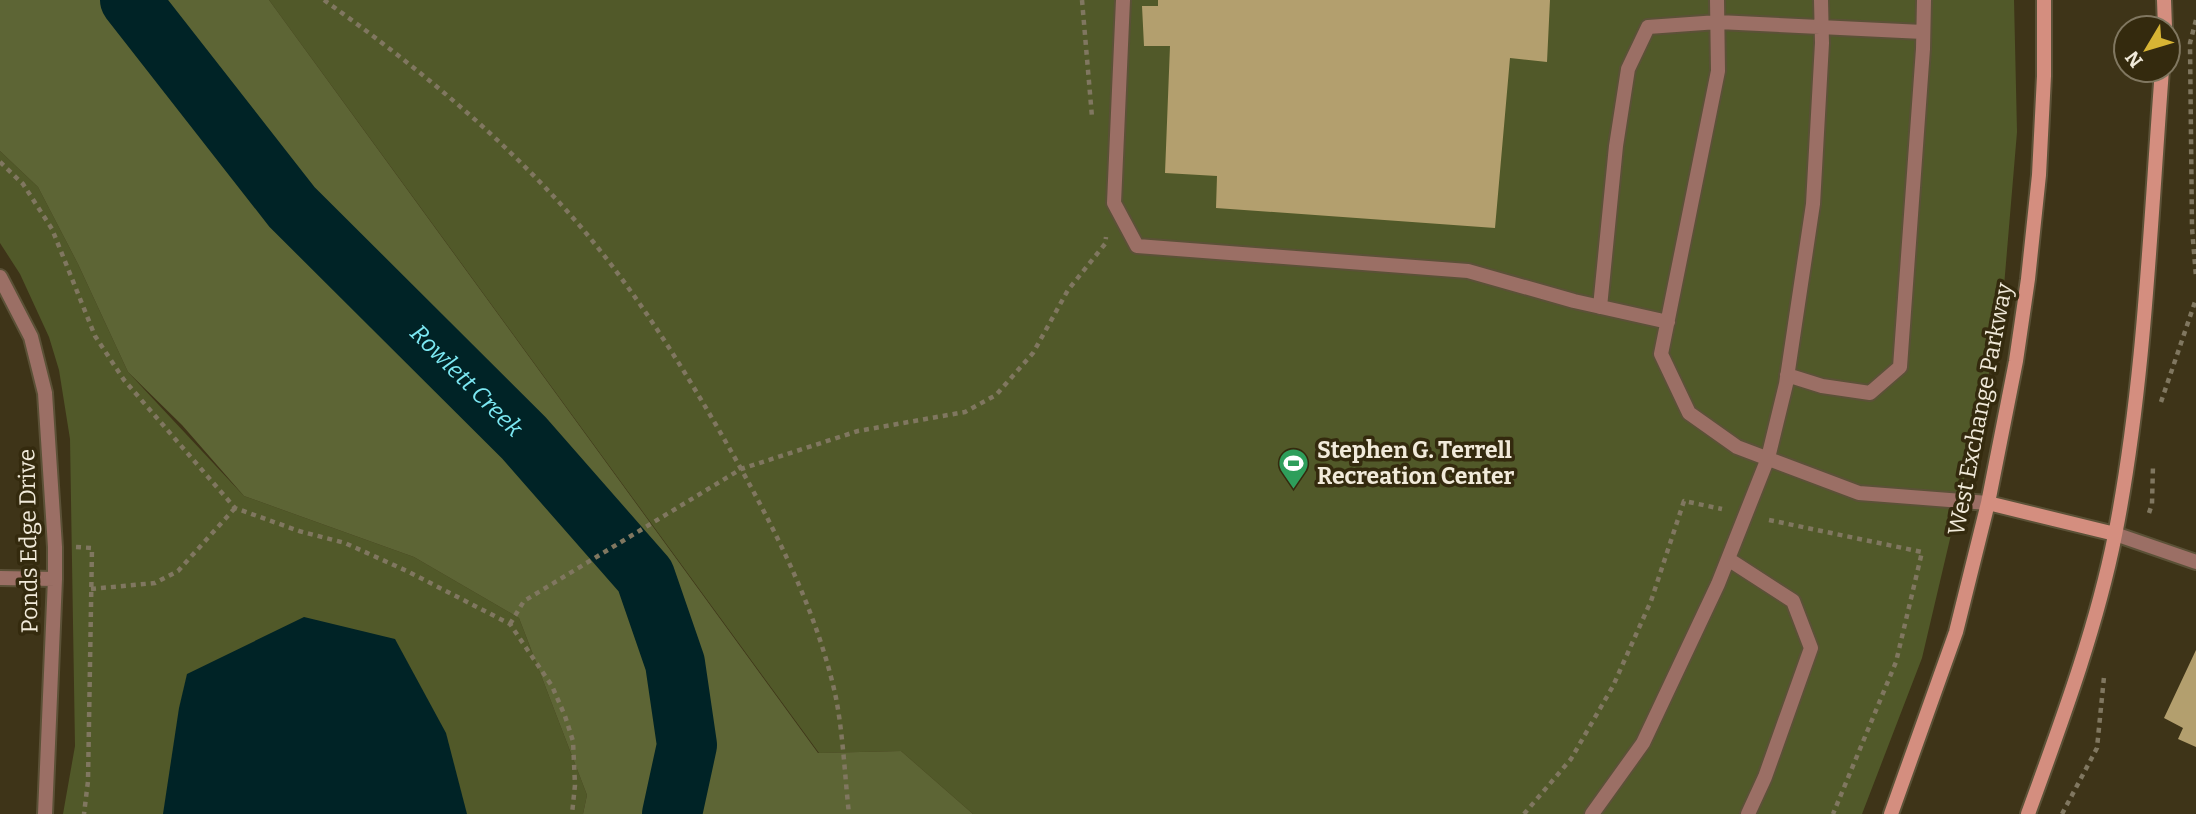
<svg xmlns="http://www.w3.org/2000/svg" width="2196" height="814" viewBox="0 0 2196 814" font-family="Bitter,serif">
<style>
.green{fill:#515929}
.forest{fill:#5d6535}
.water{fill:#002326}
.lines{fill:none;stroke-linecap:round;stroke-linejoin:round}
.river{stroke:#002326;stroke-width:60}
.building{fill:#b39f6e}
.lane-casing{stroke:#5b5137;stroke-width:18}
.street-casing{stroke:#5b5137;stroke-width:18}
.secondary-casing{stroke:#5b5137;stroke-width:18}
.path{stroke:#807760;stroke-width:4.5;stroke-dasharray:5 5;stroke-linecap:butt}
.lane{stroke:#9b6f65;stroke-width:14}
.street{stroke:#9b6f65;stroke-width:14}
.secondary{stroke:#d48e7f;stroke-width:14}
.labels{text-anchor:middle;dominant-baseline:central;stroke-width:7;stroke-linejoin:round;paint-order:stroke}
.street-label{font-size:23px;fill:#f1eada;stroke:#342a0e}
.poi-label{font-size:23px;font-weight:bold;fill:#f1eada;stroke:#342a0e;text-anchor:start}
.water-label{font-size:24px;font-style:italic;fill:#7ce8f3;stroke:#342a0e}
</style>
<rect width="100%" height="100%" fill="#3e3418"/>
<!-- green -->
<path class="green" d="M269,0H2014L2017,132L2001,322L1922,658L1862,814H973L901,751L819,753Z
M0,151L38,187L78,264L128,372L244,496L414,557L519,618L587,795L583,814H63L75,746L70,439L59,370L49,337L20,274L0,243Z"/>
<!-- forest -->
<path class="forest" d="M0,0H269L818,753L901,751L973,814H583L587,795L519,618L414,557L244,496L182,425L128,372L78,264L38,187L0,151Z"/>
<!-- water -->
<path class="water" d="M304,617L395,639L446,733L467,814H163L179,708L187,674Z"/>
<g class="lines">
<!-- river -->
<path class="river" id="s1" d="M130,0L292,207L524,438L645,576L675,663L687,745L672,814"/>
</g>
<!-- building -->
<path class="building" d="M1158,0H1550L1547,62L1510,58L1495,228L1216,208L1217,176L1165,173L1170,46H1144L1142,6H1158Z
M2196,650V747L2178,739L2183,728L2164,718Z"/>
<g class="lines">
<defs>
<path id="lane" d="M1123,0L1114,203L1137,246L1468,271L1574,301L1668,322
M1717,0L1718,71L1661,354L1689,413L1737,447L1859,493L1988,503
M1600,307L1616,146L1628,69L1648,27L1718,22L1923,32
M1787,375L1822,386L1870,393L1900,367L1923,49L1924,0
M1728,559L1793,601L1811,648L1765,777L1748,814
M1592,814L1643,743L1718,584L1768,458L1786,384L1813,204L1822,43L1821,0"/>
<path id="street" d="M0,277L31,337L45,393L55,547V579L45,814
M2115,534L2196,562
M0,578L55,579"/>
<path id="secondary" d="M2164,0L2165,28
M1988,503L2115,534
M1891,814L1956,632L1988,503L2016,361L2028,279L2039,175L2044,76V0
M2028,814C2061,723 2096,630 2115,535C2145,382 2150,225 2162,70"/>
</defs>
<!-- lane casing -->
<use href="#lane" class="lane-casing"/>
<!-- street casing -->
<use href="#street" class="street-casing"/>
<!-- secondary casing -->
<use href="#secondary" class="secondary-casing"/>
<!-- path -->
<path class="path" d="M324,0C412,63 495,131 567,211C632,284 683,367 731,451C774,527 818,613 836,698C843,734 845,778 849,814
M1082,0L1092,117
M2196,20L2190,43L2192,228L2196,277
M0,162L23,184L52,229L95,336L124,380L235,508L299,531L345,543L407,571L510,624L552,686L565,716L573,741L575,785L572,814
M2161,402L2196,299
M2149,513L2152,504L2153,465
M1769,520L1922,552L1896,662L1833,814
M76,547L92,548L88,781L84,814
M91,589L155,583L178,571L235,508
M510,624L524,601L741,469L858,431L965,412L996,395L1033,353L1068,290L1105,244L1106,237
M1524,814L1571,759L1613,686L1651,601L1684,501L1722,509
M2062,814L2097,748L2104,677"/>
<!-- lane -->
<use href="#lane" class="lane"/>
<!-- street -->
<use href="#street" class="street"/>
<!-- secondary -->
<use href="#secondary" class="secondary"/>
</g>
<!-- icons -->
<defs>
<symbol id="stadium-pin" viewBox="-11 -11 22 30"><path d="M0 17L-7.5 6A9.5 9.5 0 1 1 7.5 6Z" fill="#2e9e5b" stroke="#342a0e"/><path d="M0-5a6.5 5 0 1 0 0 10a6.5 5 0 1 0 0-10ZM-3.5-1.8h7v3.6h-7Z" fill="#fff"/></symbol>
</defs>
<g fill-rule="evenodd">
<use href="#stadium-pin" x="1276" y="446" width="35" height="47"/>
</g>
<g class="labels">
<!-- street labels -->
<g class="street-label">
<text transform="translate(1980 409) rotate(-79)">West Exchange Parkway</text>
<text transform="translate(28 541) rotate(-91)">Ponds Edge Drive</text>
</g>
<!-- poi labels -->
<g class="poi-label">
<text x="1317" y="450">Stephen G. Terrell<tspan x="1317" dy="26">Recreation Center</tspan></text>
</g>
<!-- water labels -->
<g class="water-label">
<text stroke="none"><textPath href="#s1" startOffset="509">Rowlett Creek</textPath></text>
</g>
</g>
<!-- north arrow -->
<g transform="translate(2147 49) rotate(232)"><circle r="33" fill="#342a0e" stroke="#807760" stroke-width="2"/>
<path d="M0-5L12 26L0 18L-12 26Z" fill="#d7b434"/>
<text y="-10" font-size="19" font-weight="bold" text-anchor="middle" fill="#f1eada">N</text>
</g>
</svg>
